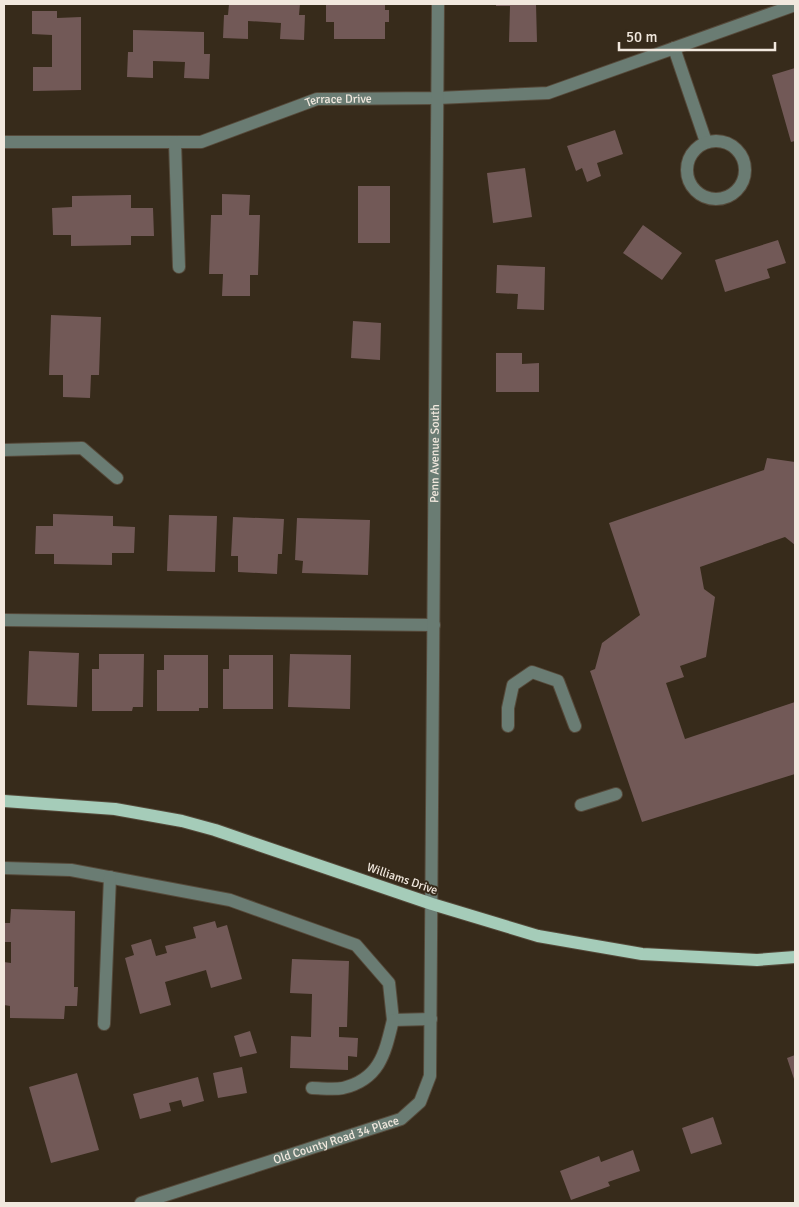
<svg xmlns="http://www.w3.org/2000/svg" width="799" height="1207" viewBox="0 0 799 1207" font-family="Signika,sans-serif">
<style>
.building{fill:#725957}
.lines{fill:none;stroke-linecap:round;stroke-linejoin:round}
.minor-casing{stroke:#55493a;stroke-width:14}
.major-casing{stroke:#55493a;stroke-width:14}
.minor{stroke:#6a7c73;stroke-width:12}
.major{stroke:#a5ccb9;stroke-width:12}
.labels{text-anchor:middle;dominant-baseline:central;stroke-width:4;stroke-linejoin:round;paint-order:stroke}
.street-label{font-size:12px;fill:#f1e8de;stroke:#372b1b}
</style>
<rect width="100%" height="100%" fill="#372b1b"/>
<!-- building -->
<path class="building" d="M229,4H300L299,15H305L304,40L280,39L281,23L248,21V39L223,38L224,15H228Z
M326,4H385V10H389V22H385V39H334V22H326Z
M496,4H536L537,42H509L510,6H496Z
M32,11H57V18L81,17V90L33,91V67H52V35L32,34Z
M133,30L204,32V54H210L209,79L184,78L185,62L153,61V78L127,77L128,52H133Z
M795,68V141L791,142L772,75Z
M615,130L623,154L597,163L601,176L587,182L582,168L576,171L567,146Z
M525,168L532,217L493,223L487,173Z
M358,186H390V243H358Z
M222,194L250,195L249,215H260L258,275H250V296H222L223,274H209L211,215H222Z
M131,195V208H153L154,236H131V245L71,246V235H53L52,208L72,207V196Z
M643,225L682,253L662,280L623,253Z
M778,240L786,263L767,269L770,278L725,292L715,260Z
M497,265L545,267L544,310L517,309L518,294L496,293Z
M51,315L101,317L99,375H91L90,398L63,397V375H49Z
M353,321L381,323L380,360L351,358Z
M496,353H522V364L539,363V392H496Z
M767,458L795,462V545L785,537L700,567L704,589L715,597L706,657L680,666L684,677L666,683L685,739L795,702V774L642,822L590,671L595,669L602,643L640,615L609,523L764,470Z
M53,514L113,516V526L135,527L134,553H112V565L54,564V554H35L36,526H53Z
M169,515L217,516L215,572L167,571Z
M233,517L284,519L282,554H278L277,574L238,572V556H231Z
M297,518L370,520L368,575L302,573L303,561L295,560Z
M29,651L79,653L77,707L27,705Z
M99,654H144L143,707H133L132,711H92V669H99Z
M290,654L351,655L350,709L288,707Z
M164,655H208V708H199V711H157V670H164Z
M229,655H273V709H223V669H229Z
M11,909L75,911L74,987H78L77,1006H65L64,1019L10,1018V1006L4,1005V962L11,963V942H4V923H10Z
M215,921L217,928L227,925L242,979L211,988L206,970L165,982L171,1005L140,1014L125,958L134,955L131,945L151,939L156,956L167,953L165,946L196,938L193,927Z
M292,959L349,961L347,1027H339V1037L358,1038L357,1057L348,1056V1070L290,1068L291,1036L311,1037L312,994L290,993Z
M250,1031L257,1053L240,1057L234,1036Z
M795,1055V1082L787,1058Z
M242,1067L247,1093L218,1098L213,1073Z
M77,1073L99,1150L51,1163L29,1087Z
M198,1077L204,1101L183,1107L181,1100L169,1103L171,1111L140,1119L133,1094Z
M713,1117L722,1144L691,1154L682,1128Z
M633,1150L640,1171L608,1182L610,1186L571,1200L560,1171L599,1156L601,1162Z"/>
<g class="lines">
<defs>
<g id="minor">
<path d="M674,48L706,142"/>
<circle cx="716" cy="170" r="29"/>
<path id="s1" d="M4,142H201L317,99L437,98L548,93L795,5"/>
<path d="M175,142L179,267"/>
<path d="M4,450L82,448L117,478"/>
<path d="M4,620L434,625"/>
<path d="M508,726V708L513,685L532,672L558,681L575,726"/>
<path d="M581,805L616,794"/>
<path d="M4,868L71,870L230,900L356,945L389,983L393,1020L431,1019"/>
<path d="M104,1024L110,877"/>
<path d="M312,1088C321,1088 333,1090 343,1088C380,1079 385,1053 393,1020"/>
<path id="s2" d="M141,1203L401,1119L420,1102L430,1076L438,4"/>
</g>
<path id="major" d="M4,801L115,809L182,821L215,830L432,904L538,936L642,954L757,960L795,957"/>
</defs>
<!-- minor casing -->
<use href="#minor" class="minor-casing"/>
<!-- major casing -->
<use href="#major" class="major-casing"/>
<!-- minor -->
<use href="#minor" class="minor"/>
<!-- major -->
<use href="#major" class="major"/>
</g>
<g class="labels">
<!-- street labels -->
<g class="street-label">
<text stroke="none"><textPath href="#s1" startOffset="342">Terrace Drive</textPath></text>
<text stroke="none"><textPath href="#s2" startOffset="949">Penn Avenue South</textPath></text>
<text transform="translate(402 879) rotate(19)">Williams Drive</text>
<text stroke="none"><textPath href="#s2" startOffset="205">Old County Road 34 Place</textPath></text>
</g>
</g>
<!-- border -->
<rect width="799" height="1207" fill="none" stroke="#f1e8de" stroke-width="10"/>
<!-- scale -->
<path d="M619 42v8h156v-8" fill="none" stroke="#f1e8de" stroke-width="2.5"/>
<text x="626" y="42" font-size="15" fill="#f1e8de" stroke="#372b1b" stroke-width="4" paint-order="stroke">50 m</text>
</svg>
